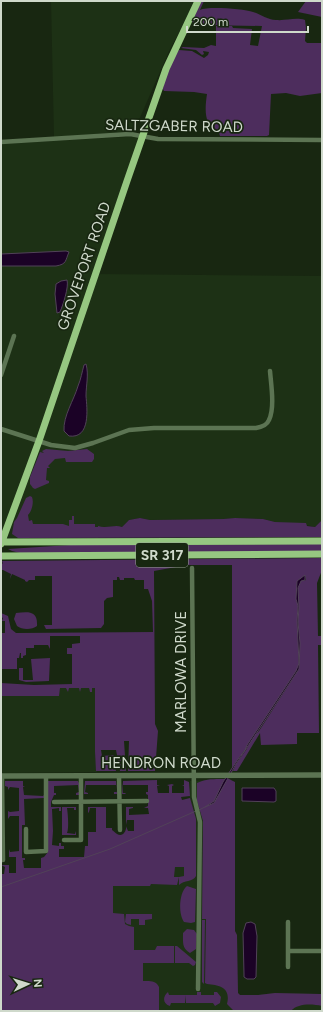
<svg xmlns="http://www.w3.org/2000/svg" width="323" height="1012" viewBox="0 0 323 1012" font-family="Figtree,sans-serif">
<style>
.built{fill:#1d3115}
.green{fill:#4d2d5d;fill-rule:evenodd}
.water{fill:#1b0226;stroke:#514258}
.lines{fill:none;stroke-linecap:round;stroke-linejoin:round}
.stream{stroke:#514258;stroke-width:1}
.minor{stroke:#5c7453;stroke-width:4.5}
.tertiary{stroke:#5c7453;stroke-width:5.5}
.primary{stroke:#96c781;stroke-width:7}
.labels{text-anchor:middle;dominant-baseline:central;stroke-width:3.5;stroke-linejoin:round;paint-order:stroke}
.shield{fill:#182711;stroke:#98a493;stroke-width:1}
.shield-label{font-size:14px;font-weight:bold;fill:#cfd9cb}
.street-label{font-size:15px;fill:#cfd9cb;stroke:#182711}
</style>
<rect width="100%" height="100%" fill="#182711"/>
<!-- built -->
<path class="built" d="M51,1H196L170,49L135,129L123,132L54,137Z
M142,136L95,274L322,276V520L315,527L306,525L275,522L263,519L235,518L223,519L150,520L140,518L129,520L122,527L120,526L102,527L98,538L1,539V144Z
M60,688H89V691L92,688H95V751L97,772L2,773L1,696H58Z
M230,779L232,782H235V931L238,993L240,995H258L275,993L322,994V1011H155L1,887L66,865L192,808L189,795L190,781Z"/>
<!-- green -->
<path class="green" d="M201,1H204L200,10C208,6 244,9 253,12C261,14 267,20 276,20C286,21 295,17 305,20L306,28L305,41L307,43H322V93L300,96L286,93L271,94L269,135L267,136H220L219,133C203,126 205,108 207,94L194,92L164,91L163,89C165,76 171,61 179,50L192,51L204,58L208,55L209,52L203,51L204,54L202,55L196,50L181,48L183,47L204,48L211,45L216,46V26H232L233,28L252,29L250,45L258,46L262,26L204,25L192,22Z
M306,1H322V17L298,12Z
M46,449L68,451L87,449L94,454V459L92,462H66L65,458L55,459L48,466L50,468H47L46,480L49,481V483L35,489L33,488L30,484V477L40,452L44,453L42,451Z
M30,496L32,497C34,502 32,511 28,515L29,521L32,520L33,524H63L69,526V520H72V516H74V524H95V527H98V526C106,529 115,524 122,527L129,520L140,518L150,520L223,519L235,518L263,519L275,522L306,523L307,526L315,527L322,520V537L18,538L12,534L14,522L17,518L26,498Z
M322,544V552L20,553L12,551L8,549L70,545Z
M322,558V570L317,583L318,636H322V645H318L319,733H297V744L261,745L260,733L237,771H233L236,764L246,750L251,741L232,768V565H187L154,571L155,724L158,731L155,771H128L129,741H124L126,771H120L116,750H101L102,756L114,755V759L111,760L110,764L115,765L116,771H96L95,752V688H92V692H90L89,688H81L80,692L79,688H69L68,692L66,688H60L59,696H1V683L34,685L72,684V654H67V648H72V644L80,643V636H50V649L48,645H34V648H26V655L23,656V658H21V653H20L19,658H17V669H1V633H5V621H2L3,618L1,617V613L8,616L11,629L16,633L153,632L152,601L148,589H144V580H135L134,578H124V580H120L119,577H117V580H113V597L107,598L104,601V624L101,628L46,629L44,625H52V576H35V580H29L27,582L25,581V580L12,574L10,579L11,574L3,570H1V562L3,564L2,561ZM305,575L306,580L301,581L298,588V622L300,644L299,669L259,731L255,735L296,671L299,665L297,621L298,606L296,599L297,582Z
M16,613C28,612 38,610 37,626C32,630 22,630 17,626L14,619Z
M50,658L49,681L26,682L19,680V668H23V680H33L31,659Z
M229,779L235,782V931L237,935L238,993L240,995H258L275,993L321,994L322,1006C312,1004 298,1003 291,1011H234L227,1004C231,988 220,985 207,984L205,983L206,919H202L203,821L197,801V783C206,778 218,779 229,779Z
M157,780V785H160L157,786L158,793H169V786L167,785L172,784L174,785L172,786V793H184V786L182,785H184V780L189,782L190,796L181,797L182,800L190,798L196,819V876C193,882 184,880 179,885V877L184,876V867H175L174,877H179L177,885L151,884L150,886H113V913L124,914L125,924L129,926L134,927V950H155L157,946H174V963H143V981C149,981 156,980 159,987V1011H1V874H4L5,867L1,865H9V873H16V857H9V849L10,852L19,851V816H10L8,819V811L10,812L19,811V788L10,787L8,790V787L5,786V781H23V786L25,787H23L24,795L43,796L44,795V798L24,799L25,825H22V858H25V860H23L24,868H41V858L44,857L48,852V781H78L79,783L80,795H76V793L79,792L78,785L54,786V793H56V795H54L51,802V807H61V811H59V808L52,809L53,831L52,845L59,846V843H61V846H64V849H59V857H84L85,846H88V832H96V808H90L89,812L88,813V807H106V828H112V830C114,831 115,833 117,834C123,838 127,830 126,826L128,831H134V820H127L126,825V807H133V808L129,809V815L149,814L148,808H144L148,806V795L146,794V792H148V785H123V793H126L125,794H122L123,781Z
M85,781H116L117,794H114V792H117L116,785H86L85,792L88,793V794H84Z
M62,807H76V810H74V808H67C68,815 69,828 67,833L75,834L76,831V835H62Z
M187,886L196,889L195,922L191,923L184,922C178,914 179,892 187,886Z
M126,914H152V919L145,920V925H139V919H131V925L127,924L125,922Z
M202,920H205L204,984L202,982Z
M187,929L194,930L197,934L196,949L190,953C182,948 183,943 183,933Z
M175,946H177L196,962L195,965L193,966L189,963H175Z
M168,992L169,995H186L185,1003H171L170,1006C163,1004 162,997 168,992Z
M197,992H201V995H214V992H217L221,997L220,1003L215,1006L213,1003H186V995H197Z"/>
<!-- water -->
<path class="water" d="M66,251L69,252C65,261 67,264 56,266H1V254Z
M67,280C69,287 63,305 60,312L57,313L55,294L56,284L61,281Z
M86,364C89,375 86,385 86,396C87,408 91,439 69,436L64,431C63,416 74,400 78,386C81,379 82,372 84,365Z
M305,575V580L301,581L298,588L299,607L298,622L300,643L299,669L236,764L214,803L205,807L214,801L223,782L238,759L245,750L247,745L296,671L299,663L297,621L298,606L296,599L297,581Z
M242,788H274L276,791V801L274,802L242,801Z
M251,922L255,924L257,936L256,977L254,979H247L244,977V974L243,933L246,923Z"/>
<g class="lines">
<!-- stream -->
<path class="stream" d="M199,810L205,807
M1,887L110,849L196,811"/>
<!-- minor -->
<path class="minor" d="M1,142L130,134L158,139L322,140
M1,375L14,336
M1,429L51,445L75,448L93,443L129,430L154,428H256C262,427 267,425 269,420C275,408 271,384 270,371
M192,568L194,797L200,822L198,989
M119,776L120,830
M54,802L147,801
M26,829V852L46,851V776
M64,840H81V776
M1,860H3L2,776
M288,922V967
M288,951H322"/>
<!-- tertiary -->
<path class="tertiary" d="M1,776L322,775"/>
<!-- primary -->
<path class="primary" d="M1,542L322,541
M1,544L39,441L127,181L166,69L198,1
M1,556L322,554"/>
</g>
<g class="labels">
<!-- shield labels -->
<rect class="shield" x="136" y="543" width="52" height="24" rx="3"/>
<g class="shield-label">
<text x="162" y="555">SR 317</text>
</g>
<!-- street labels -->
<g class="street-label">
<text transform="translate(174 126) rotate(1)">SALTZGABER ROAD</text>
<text transform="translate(84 266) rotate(-71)">GROVEPORT ROAD</text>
<text transform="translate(181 672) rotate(-90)">MARLOWA DRIVE</text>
<text x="161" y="763">HENDRON ROAD</text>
</g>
</g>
<!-- border -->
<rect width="323" height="1012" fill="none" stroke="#cfd9cb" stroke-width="4"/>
<!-- north arrow -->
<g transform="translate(28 984) rotate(86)" stroke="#182711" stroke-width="3" paint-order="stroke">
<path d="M0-3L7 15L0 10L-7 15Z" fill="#cfd9cb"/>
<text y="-6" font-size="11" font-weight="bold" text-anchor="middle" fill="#cfd9cb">N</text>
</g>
<!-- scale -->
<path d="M187 26v6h121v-6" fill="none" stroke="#cfd9cb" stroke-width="2"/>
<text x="193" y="26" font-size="12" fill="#cfd9cb" stroke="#182711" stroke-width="3" paint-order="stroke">200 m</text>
</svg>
